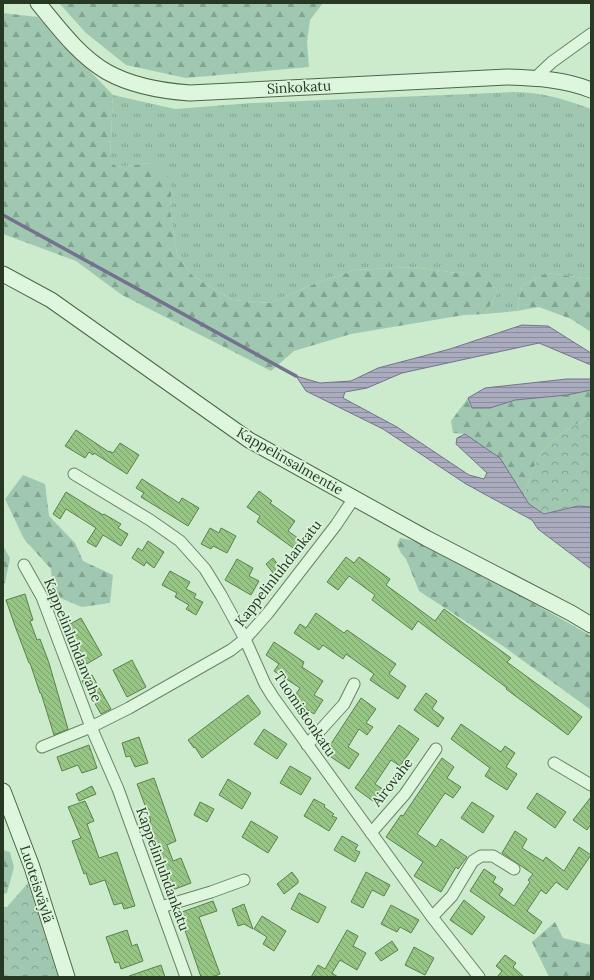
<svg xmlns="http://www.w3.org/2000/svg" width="594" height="980" viewBox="0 0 594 980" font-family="Lora,serif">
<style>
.grass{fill:url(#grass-tufts)}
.forest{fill:url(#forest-firs)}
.park{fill:url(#park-crowns)}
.water{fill:url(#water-rules);stroke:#74728e}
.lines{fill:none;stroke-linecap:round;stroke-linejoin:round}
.stream{stroke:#74728e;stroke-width:3.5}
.building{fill:url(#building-back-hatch);stroke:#5a8349}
.street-casing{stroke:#678661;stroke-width:13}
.secondary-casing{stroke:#4b6844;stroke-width:17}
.street{stroke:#def6de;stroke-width:11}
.secondary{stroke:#def6de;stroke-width:15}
.labels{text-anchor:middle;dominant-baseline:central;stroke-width:3.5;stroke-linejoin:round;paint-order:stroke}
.street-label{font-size:14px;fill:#273823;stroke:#daf3db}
</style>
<defs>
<pattern id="grass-tufts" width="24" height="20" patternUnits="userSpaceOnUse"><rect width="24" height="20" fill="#a0c8b1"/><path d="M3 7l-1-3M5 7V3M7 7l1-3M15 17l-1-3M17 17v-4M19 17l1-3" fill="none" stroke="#82a390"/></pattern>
<pattern id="forest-firs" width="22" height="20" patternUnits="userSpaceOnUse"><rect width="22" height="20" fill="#a0c8b1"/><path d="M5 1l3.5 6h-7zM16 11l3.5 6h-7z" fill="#82a390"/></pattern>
<pattern id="park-crowns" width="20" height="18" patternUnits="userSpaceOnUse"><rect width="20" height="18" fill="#a0c8b1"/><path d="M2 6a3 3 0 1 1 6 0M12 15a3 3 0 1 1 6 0" fill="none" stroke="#82a390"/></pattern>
<pattern id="water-rules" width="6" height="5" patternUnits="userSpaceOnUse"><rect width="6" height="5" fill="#ababc0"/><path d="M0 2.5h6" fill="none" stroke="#8b8c9c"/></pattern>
<pattern id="building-back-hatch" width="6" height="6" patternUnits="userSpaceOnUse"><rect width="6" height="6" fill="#97c585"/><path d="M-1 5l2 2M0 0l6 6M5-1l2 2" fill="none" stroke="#7ba16c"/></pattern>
</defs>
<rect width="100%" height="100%" fill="#cbebcc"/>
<!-- grass -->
<path class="grass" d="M513,92C541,92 565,99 591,109V279L547,273L522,285L517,311L485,314L498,292L482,272L457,273L413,267L355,270L314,284L270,303L232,300L193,276L177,255L170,209L172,189L150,163L117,167L110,160L113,95L175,109L252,103Z"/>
<!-- forest -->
<path class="forest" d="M59,3H323L310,20L307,42L309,67L186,78L126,65L86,33Z
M3,13L38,17L113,95L110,160L117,167L150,163L167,175L172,189L170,209L177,255L193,276L232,300L270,303L314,284L355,270L413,267L457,273L482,271L498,292L485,314L464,315L351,334L294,351L271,371L122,295L76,261L3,234Z
M547,273L591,279V332L571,319L539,307L517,311L522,285Z
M591,390V417C573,425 552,437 541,454C533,466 528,483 524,497L500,458L465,434L453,433L451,421L468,398L472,408H490L515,400L567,395Z
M23,475L45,484L49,516L75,543L83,561L113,575L110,603L82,607L53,595L51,569L24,539L5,499Z
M400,538C426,542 450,558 473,570C513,592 552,613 591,636V710L503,646L419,591L406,559L401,553L397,545Z
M3,546L10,558L5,583L3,584Z
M3,850L10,852L14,867L7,893L3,894Z
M555,922L563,938L591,945V977H549L532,942Z"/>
<!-- park -->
<path class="park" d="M591,417V507L578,506L544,514L529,504L524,497C528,483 533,466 541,454C552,437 573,425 591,417Z
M28,883L58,977H3V907H7Z"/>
<!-- water -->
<path class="water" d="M522,325L548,326L591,353V365L539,343L402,373L367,388L345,392L343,398L397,427L469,475L484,479L487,473L456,444L457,438L465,434L500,458L529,504L544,514L578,506L591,507V569L538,529L532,520L466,484L383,429L306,391L296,376L320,383L351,381L378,368L450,349Z
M567,379H591V390L567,395L515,400L490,408H472L468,398L485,388Z"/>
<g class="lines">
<!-- stream -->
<path class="stream" d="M3,215L296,376"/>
</g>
<!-- building -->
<path class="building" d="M76,430L109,452V451L113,453L120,443L139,455L127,474L94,453L93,455L89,452L85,458L65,446Z
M142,479L179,503L182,498L199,508L188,526L141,497L144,493L136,488Z
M259,491L272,501L270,503L295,521L288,531L302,541L296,550L257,522L260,516L247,507Z
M66,492L103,515L104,514L121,524L118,528L128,534L121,546L103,535L96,547L87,542L96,528L66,509L60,519L53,514Z
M210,528L219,533L221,528L236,536L227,553L213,546L211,549L201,544Z
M148,541L164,552L154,568L146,562L144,566L132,558L138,548L142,551Z
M346,557L354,563L359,557L390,579L386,585L435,621L444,609L511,658L507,662L582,717L568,735L506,689L507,688L418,621L412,630L372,600L375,595L349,576L338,590L327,582Z
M273,558L281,569L274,574L266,564Z
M237,559L253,568L249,576L259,581L251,595L225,580Z
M170,571L190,582L186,589L196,594L194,598L203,602L196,615L186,609L189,605L175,597L177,593L162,585Z
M25,594L33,620L30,621L37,640L40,639L49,663L68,729L54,735L41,693H40L30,663H29L15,626L6,600Z
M316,613L344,633L347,630L396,664L389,674L406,686L398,699L370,680L374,674L346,654L343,659L323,645L319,650L294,633L300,624L306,628Z
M81,618L102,655L85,665L63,628Z
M274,642L304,662L302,667L323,681L314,695L323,700L314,714L292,700L300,688L274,671L279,664L266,655Z
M132,660L146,687L127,697L113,670Z
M92,675L111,709L101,714L82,681Z
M426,693L437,701L432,709L444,718L438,727L414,710Z
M248,695L260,711V714L202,758L195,747L194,748L188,740Z
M361,698L376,709L366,723L373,727L367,735L359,729L348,747L359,754L349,769L325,753Z
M461,724L501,752L505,746L515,753L506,767L517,774L507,790L485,776L490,768L451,739Z
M399,725L419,739L400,766L391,760L375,784L386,791L377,804L355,788Z
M264,729L287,744L277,759L254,744Z
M139,737L148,763L135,767L130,756L126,757L122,743Z
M89,745L97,768L82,773L78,765L62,771L57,757Z
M442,758L454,767L447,778L461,787L453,798L445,793L417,834L436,847L441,839L467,857L458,869L456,867L441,892L414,876L423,862L386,837L401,815L403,816Z
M290,766L311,778L301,795L280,783Z
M154,778L176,841L167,845L173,861L181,858L191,883L167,892L153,856L159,854L147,823L151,821L137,784Z
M228,779L251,793L242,809L219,795Z
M92,786L96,794L79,801L76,794Z
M537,793L566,812L555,828L527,808Z
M591,797V824L587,830L573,820Z
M314,799L325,805L324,807L334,814L332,816L337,818L329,831L304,816Z
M85,801L94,821L87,824L99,858L117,852L135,906L124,909L122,903L114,905L105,880L90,885L86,873L84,874L72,841L81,838L68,807Z
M200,802L214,809L207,822L194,815Z
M472,802L494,816L483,833L461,818Z
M251,821L278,837L268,853L242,837Z
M515,831L527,839L522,848L543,861L546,857L564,871L579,847L591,855L567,890L556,882L546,894L541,890L527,911L542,922L534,934L470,891L484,869L496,877L493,882L503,889L499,895L514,906L530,882L528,880L533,874L502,853Z
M342,836L358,845L355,850L360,852L355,862L334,850Z
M292,872L298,880V883L284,894L277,884Z
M366,872L390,885L384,896L372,890L363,908L351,902Z
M299,893L326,907L318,923L291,909Z
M464,900L485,917L472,935L450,920Z
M213,901L217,911L199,917L220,974L212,977H201L179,913Z
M244,904L253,929L244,924L238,926L232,909Z
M391,905L419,920L411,933L400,927L397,932L381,924Z
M262,916L286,931L274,951L263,944L267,937L254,929Z
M127,930L132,946L137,944L143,961L121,969L119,962L115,963L106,937Z
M347,930L358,936L353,946L366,953L357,970L340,960L332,973L338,977H311L318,965L325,969Z
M392,941L398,950L381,961L375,953Z
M414,947L434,958L425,975L405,965Z
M505,955L516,963L513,967L524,977H497L502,971L496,966Z
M161,965L165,977H130L129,976Z"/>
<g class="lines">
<defs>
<path id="street" d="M535,78L552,62L591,34
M74,474L150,520L180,541L205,569L221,595L245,639L265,684L273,697L432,917L479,977
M24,565L42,597L91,727L118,789L186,977
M307,745L344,704L354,684
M42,747L91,727L129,708L231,650L245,639L268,613L336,525L354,498
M554,763L591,785
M371,833L405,794L436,749
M161,907L211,892L244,880
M432,917L452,896L473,861L481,856H493L514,869"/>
<path id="secondary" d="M38,3C58,27 79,56 107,72C132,86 162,91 190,93L507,77C536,78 564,79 591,90
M3,274L51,300L249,440L426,538L571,613L591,625
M3,791L32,867L67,977"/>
</defs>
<!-- street casing -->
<use href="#street" class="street-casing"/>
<!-- secondary casing -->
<use href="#secondary" class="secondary-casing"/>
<!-- street -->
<use href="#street" class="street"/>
<!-- secondary -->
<use href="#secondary" class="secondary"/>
</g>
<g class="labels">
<!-- street labels -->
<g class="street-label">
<text transform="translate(299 87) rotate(-3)">Sinkokatu</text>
<text transform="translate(290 461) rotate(30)">Kappelinsalmentie</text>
<text transform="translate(278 573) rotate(-52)">Kappelinluhdankatu</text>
<text transform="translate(73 640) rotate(68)">Kappelinluhdanvahe</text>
<text transform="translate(305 714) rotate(56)">Tuomistonkatu</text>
<text transform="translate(392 782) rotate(-52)">Airovahe</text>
<text transform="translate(163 869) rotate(70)">Kappelinluhdankatu</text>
<text transform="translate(37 884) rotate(72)">Luoteisväylä</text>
</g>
</g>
<!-- border -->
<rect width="594" height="980" fill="none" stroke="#273823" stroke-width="8"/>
</svg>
